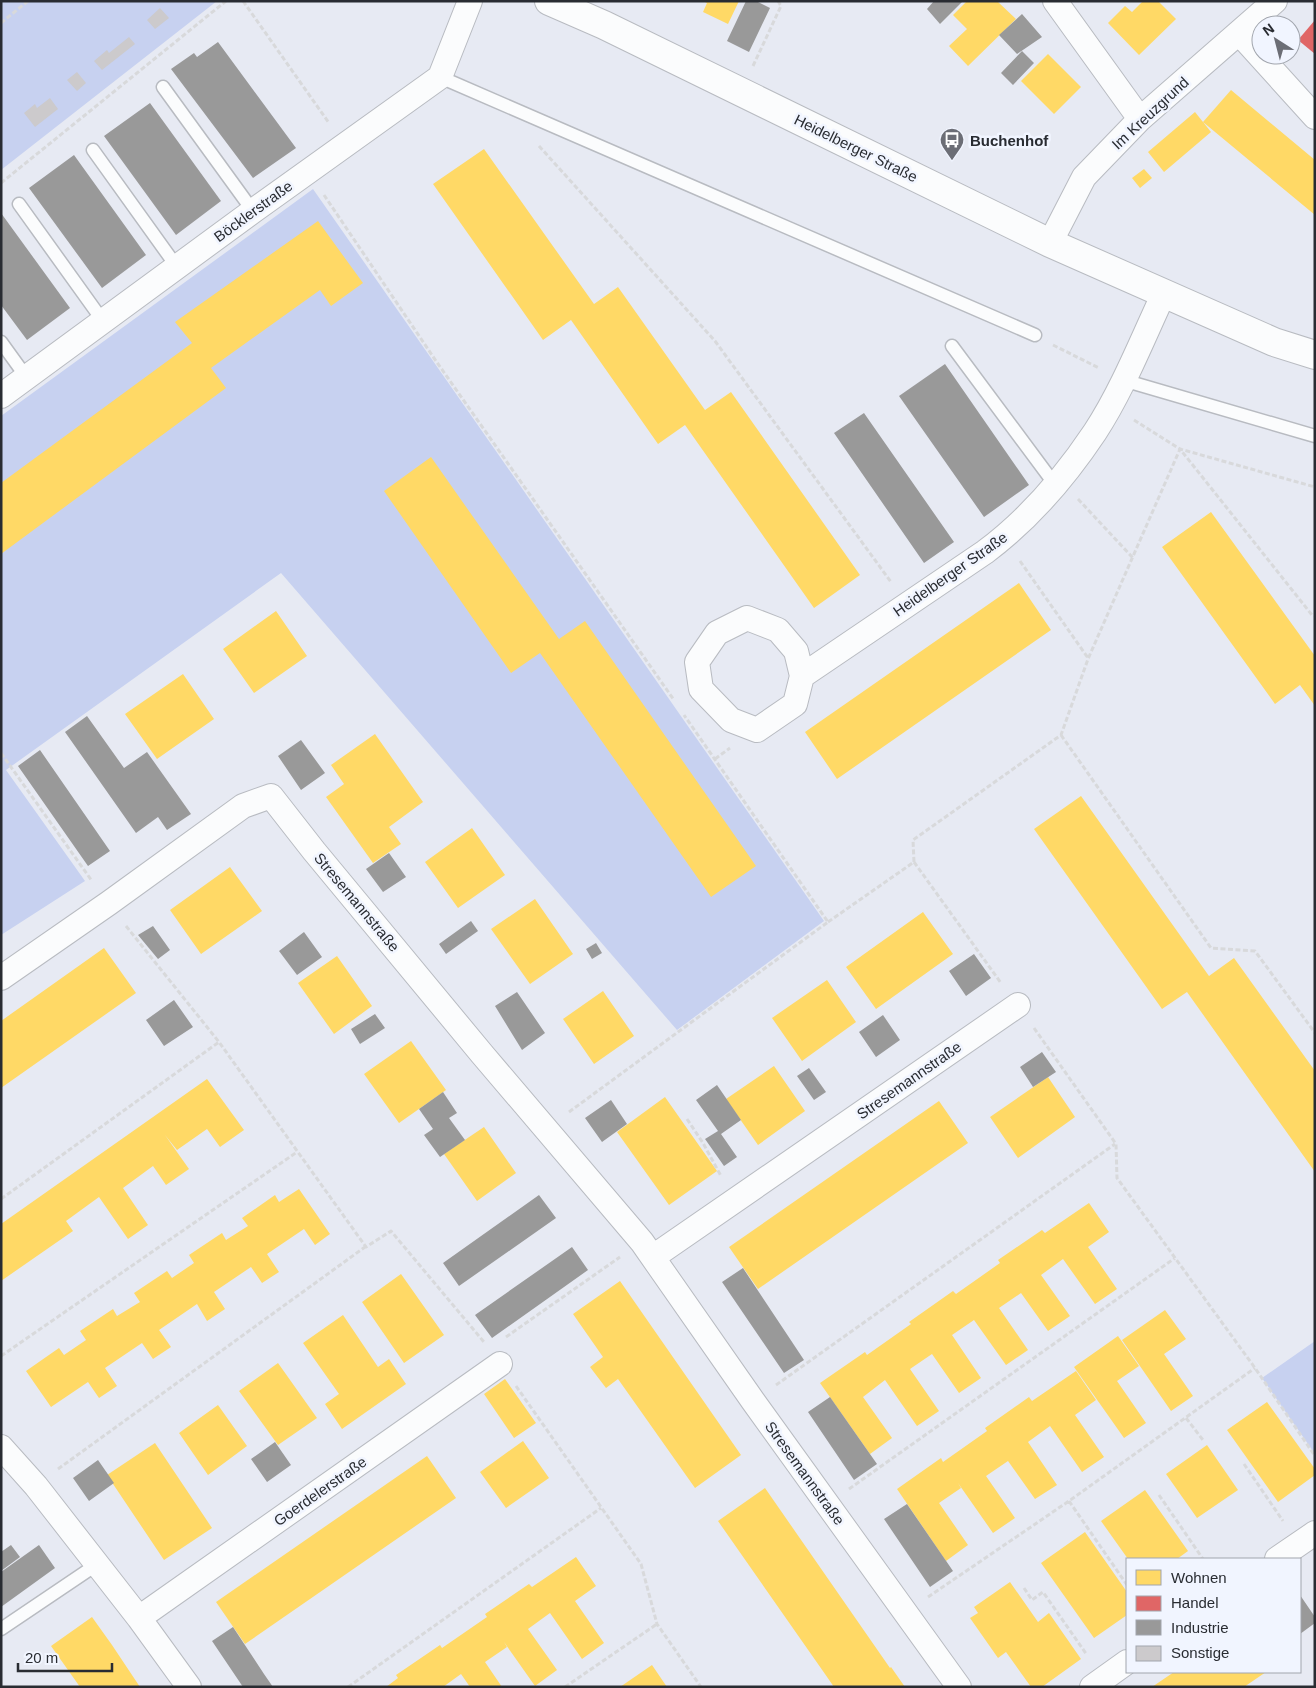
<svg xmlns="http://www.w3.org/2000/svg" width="1316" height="1688" viewBox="0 0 1316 1688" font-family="Arial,sans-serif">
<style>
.green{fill:#c7d1f0}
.homes{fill:#ffd966}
.shops{fill:#e06666}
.industry{fill:#999}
.building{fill:#cccacc}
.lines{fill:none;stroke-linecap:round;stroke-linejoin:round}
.service-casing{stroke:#b8bbc1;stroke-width:15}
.minor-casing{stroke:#b8bbc1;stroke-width:26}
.secondary-casing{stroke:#b8bbc1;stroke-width:30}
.path{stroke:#d8d9db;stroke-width:3;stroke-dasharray:5 2.5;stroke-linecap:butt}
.service{stroke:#fbfcfd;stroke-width:12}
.minor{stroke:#fbfcfd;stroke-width:24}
.secondary{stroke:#fbfcfd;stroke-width:28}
.labels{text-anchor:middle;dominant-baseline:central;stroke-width:5;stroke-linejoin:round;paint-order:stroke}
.street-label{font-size:15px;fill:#292c32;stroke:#f1f5ff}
.poi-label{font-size:15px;font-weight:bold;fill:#292c32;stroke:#f1f5ff;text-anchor:start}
</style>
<rect width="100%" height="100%" fill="#e7eaf3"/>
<!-- green -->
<path class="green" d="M1,1H217L1,170Z
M313,189L824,921L677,1030L281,573L6,770L85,881L1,935V416Z
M1315,1341V1454L1262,1378Z"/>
<!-- homes -->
<path class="homes" d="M703,1H739L728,24L703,12L707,3Z
M967,1H997L1016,19L968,66L949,46L967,29L953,15Z
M1143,1H1158L1176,19L1139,55L1108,23L1125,6L1132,12Z
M1048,54L1081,87L1054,114L1021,81Z
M1231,90L1315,160V215L1203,122L1211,132L1164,172L1148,152L1195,112L1203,122Z
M484,149L594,304L618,287L705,410L731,392L860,575L814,608L685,425L658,444L571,320L543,340L433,184Z
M1144,169L1152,178L1140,188L1132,178Z
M318,221L363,283L331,306L320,290L211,368L226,388L1,554V483L192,343L175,322Z
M431,457L559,639L585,621L756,866L711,897L540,653L511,673L384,491Z
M1211,512L1315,656V706L1300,685L1275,704L1162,547Z
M1019,583L1051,630L837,779L805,732Z
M276,611L307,656L254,693L223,649Z
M183,674L214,719L157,759L125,714Z
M375,734L423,802L389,827L401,844L373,863L326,797L344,784L331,765Z
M1081,796L1209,976L1234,958L1315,1071V1172L1187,992L1162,1009L1034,829Z
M472,828L505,875L458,908L425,862Z
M230,867L262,911L201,954L170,910Z
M535,899L573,954L530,984L491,929Z
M923,912L953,954L876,1009L846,967Z
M104,948L136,993L1,1088V1021Z
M337,956L372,1006L334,1034L298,983Z
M827,980L856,1022L802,1061L772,1018Z
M603,991L634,1036L594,1064L563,1019Z
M411,1041L446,1090L399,1123L364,1074Z
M774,1066L805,1111L758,1145L726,1099Z
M1048,1077L1075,1117L1018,1158L990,1117Z
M207,1079L244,1130L220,1147L207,1129L177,1150L165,1135L189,1169L166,1185L153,1166L123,1188L148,1225L128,1239L99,1197L66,1221L73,1231L1,1281V1224Z
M665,1097L717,1171L669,1205L617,1132Z
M939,1101L968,1143L758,1289L729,1247Z
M484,1127L516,1173L477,1201L444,1154Z
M299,1189L330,1234L315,1245L304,1229L267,1254L279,1272L262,1283L251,1267L214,1292L225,1309L207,1321L197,1304L159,1330L171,1347L153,1359L142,1343L105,1368L117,1386L99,1398L88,1382L51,1407L26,1371L59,1348L64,1355L86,1340L80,1331L113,1309L117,1316L140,1302L134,1293L167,1271L172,1278L194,1263L189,1255L222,1233L226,1240L248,1226L242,1218L275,1195L279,1202Z
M1089,1203L1109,1232L1088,1247L1117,1289L1095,1304L1063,1259L1041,1275L1070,1316L1048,1331L1021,1293L999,1308L1028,1350L1006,1365L974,1320L952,1335L981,1378L959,1393L932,1354L910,1369L939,1411L917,1426L885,1380L863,1397L892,1438L870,1454L820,1383L865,1352L867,1355L911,1324L909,1322L953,1291L956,1294L1000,1263L998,1260L1042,1230L1045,1233Z
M401,1274L444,1335L404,1363L362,1302Z
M620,1281L741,1455L695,1488L618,1379L606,1388L590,1367L603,1357L573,1314Z
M1165,1310L1186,1339L1164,1354L1193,1396L1171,1411L1122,1340Z
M343,1315L378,1367L389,1359L406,1384L342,1429L325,1404L339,1394L303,1343Z
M1118,1336L1139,1366L1117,1381L1146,1423L1124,1438L1074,1367Z
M278,1363L317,1418L278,1445L239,1391Z
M1076,1371L1096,1400L1075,1415L1104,1457L1082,1472L1050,1426L1028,1442L1057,1485L1035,1499L1008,1461L986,1476L1015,1518L993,1533L958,1483L961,1488L939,1503L968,1545L946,1561L897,1489L941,1458L943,1462L987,1431L985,1428L1029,1397L1032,1401Z
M505,1379L536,1423L514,1438L484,1394Z
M1267,1402L1315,1469V1475L1278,1502L1227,1430Z
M218,1405L247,1446L208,1475L179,1433Z
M523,1441L549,1478L506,1508L480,1472Z
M155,1443L212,1528L164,1560L107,1475Z
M1207,1445L1238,1490L1197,1518L1166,1474Z
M427,1456L456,1498L245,1644L216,1602Z
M765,1488L890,1668L891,1667L905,1687H834L825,1674L718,1521Z
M1145,1490L1188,1551L1177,1559H1128L1101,1521Z
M1085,1532L1127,1592V1615L1094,1638L1041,1563Z
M576,1557L596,1586L575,1601L604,1643L582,1659L550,1613L528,1629L557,1670L535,1686L504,1642L507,1647L485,1662L502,1687H470L461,1674L443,1687H386L398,1678L396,1675L440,1645L442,1648L487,1617L485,1614L529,1584L532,1587Z
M1010,1582L1038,1622L1049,1613L1081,1659L1042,1687H1031L1006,1652L998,1658L970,1618L978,1613L974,1607Z
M92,1617L112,1645L140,1687H80L51,1646Z
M652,1665L667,1687H620Z
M1174,1672H1266L1244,1687H1152Z"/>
<!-- shops -->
<path class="shops" d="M1315,20V54L1298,40Z"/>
<!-- industry -->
<path class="industry" d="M746,1H756L770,8L749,52L727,41Z
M934,1H963L940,24L927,9Z
M1022,14L1042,37L1017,54L999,35Z
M218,42L296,148L253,178L171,69L194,53L197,57Z
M1022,51L1034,63L1013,85L1001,73Z
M150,103L221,201L176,235L104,136Z
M74,155L146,255L102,288L29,188Z
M1,213L70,308L27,340L1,305Z
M945,364L1029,485L984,517L899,396Z
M864,413L954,542L924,563L834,433Z
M87,716L124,768L147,752L191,814L167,830L158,817L136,833L65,732Z
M301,740L325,773L301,790L278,756Z
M40,750L110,851L88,866L18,766Z
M389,853L406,877L383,892L366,869Z
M471,921L478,931L446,954L439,944Z
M153,926L170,950L158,959L138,935Z
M304,932L322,957L297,975L279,951Z
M596,943L602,953L592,959L586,949Z
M974,954L991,978L966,996L949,971Z
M517,992L545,1033L522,1050L495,1006Z
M174,1000L193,1027L164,1046L146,1020Z
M375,1014L385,1028L360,1044L351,1029Z
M883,1015L900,1040L876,1057L859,1032Z
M1042,1052L1056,1072L1033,1087L1020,1067Z
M809,1068L826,1092L814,1100L797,1076Z
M717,1085L741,1120L721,1134L737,1157L724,1166L705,1139L718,1131L696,1100Z
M443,1092L457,1113L449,1118L465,1140L440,1157L424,1135L433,1129L419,1109Z
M611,1100L627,1124L602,1142L585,1118Z
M539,1195L556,1218L459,1286L443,1263Z
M572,1247L588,1270L492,1338L475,1315Z
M743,1268L804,1360L784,1373L722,1282Z
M830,1397L877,1464L854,1480L808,1412Z
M275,1442L291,1465L267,1482L251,1459Z
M98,1460L114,1483L89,1501L73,1478Z
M907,1504L953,1571L930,1587L884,1519Z
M11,1545L20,1557L1,1571V1552Z
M39,1545L55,1568L1,1607V1572Z
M1300,1595L1315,1617V1623L1300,1634Z
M233,1627L264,1674L273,1687H243L212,1641Z"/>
<!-- building -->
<path class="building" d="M160,8L169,18L155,29L147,20Z
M129,37L135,44L102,70L94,61L107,50L109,53Z
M77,72L86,83L77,91L67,80Z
M50,98L58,109L35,127L24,113L35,104L37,108Z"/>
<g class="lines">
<defs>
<path id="service" d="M440,77L1035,335
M163,87L253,211
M93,150L177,267
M19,204L103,321
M1,342L27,378
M952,346L1056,486
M1123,380L1315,436
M1,1629L96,1565"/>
<path id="minor" d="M1055,1L1140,119
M1239,33L1315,117
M1050,243L1084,177L1140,119L1275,1
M1,396L253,211L440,77L470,1
M802,676L796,651L778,630L747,618L717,633L697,662L701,689L731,720L757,730L795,704L802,676L985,552C1028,520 1065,477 1095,432C1122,391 1143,338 1164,293
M1,978L109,903L243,806L271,796L314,851L482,1054L642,1242L753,1401L959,1687
M653,1257L1018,1005
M1,1447L36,1486L139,1618L189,1687
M1277,1559L1315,1533
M139,1618L500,1364
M1092,1687L1127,1662"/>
<path id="secondary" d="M549,1L604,25L1050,243L1274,342L1315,355"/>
</defs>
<!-- service casing -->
<use href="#service" class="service-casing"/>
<!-- minor casing -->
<use href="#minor" class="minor-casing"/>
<!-- secondary casing -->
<use href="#secondary" class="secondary-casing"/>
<!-- path -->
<path class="path" d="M243,1L329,123
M1,23L28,1
M753,66L781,6L778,1
M539,146L715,341L891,582
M1,183L226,1
M324,195L436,361L674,700
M1053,345L1099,368
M1134,420L1180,449L1315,487
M1078,499L1133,558
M1020,561L1088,658
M1061,735L1211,948L1255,951L1315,1033
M1,753L92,881
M715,759L730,748
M914,862L1001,983
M828,922L914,862L913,840L1061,735L1088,659L1180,449L1312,615L1315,616
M126,926L219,1042L366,1247L391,1231L484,1342
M1034,1028L1116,1144L1117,1178L1255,1368L1315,1456
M569,1112L828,922L684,715
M687,1119L703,1143L721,1176
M1,1199L219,1042
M506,1337L620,1257
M1,1356L297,1152
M776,1385L1115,1144
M516,1386L641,1564L657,1624L701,1687
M1186,1418L1203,1440
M1244,1464L1283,1521
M58,1469L365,1247
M849,1489L1175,1258
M1159,1495L1203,1559
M1069,1501L1127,1585
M1024,1588L1032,1600L1043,1592L1087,1655
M928,1597L1069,1501L1255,1368
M348,1687L601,1508
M565,1687L657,1624"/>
<!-- service -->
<use href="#service" class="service"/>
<!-- minor -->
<use href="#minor" class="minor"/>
<!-- secondary -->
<use href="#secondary" class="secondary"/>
</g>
<!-- icons -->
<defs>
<symbol id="bus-pin" viewBox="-11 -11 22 30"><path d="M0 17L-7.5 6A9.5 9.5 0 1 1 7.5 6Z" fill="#6c6e76" stroke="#f1f5ff"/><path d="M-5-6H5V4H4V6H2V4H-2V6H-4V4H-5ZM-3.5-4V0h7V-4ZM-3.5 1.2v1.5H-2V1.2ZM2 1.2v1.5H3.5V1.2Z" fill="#fff"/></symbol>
</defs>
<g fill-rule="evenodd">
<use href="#bus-pin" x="938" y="126" width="28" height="38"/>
</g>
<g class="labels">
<!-- street labels -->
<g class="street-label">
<text transform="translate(1150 113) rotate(-43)">Im Kreuzgrund</text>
<text transform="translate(856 148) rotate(26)">Heidelberger Straße</text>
<text transform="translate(253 211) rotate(-36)">Böcklerstraße</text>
<text transform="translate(950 574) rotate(-35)">Heidelberger Straße</text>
<text transform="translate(357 902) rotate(50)">Stresemannstraße</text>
<text transform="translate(909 1080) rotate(-35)">Stresemannstraße</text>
<text transform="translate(805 1473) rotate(54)">Stresemannstraße</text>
<text transform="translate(320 1491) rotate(-35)">Goerdelerstraße</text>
</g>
<!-- poi labels -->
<g class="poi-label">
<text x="970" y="140">Buchenhof</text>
</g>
</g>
<!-- border -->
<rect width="1316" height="1688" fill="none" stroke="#292c32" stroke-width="5"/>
<!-- legend -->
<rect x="1126" y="1558" width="175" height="115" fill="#f1f5ff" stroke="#a1a5ad"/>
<rect x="1136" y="1570" width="25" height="15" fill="#ffd966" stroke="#a1a5ad"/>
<text x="1171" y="1583" font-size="15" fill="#292c32">Wohnen</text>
<rect x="1136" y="1596" width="25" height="15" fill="#e06666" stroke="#a1a5ad"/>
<text x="1171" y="1608" font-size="15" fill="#292c32">Handel</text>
<rect x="1136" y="1620" width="25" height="15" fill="#999999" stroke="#a1a5ad"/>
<text x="1171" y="1633" font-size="15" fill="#292c32">Industrie</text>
<rect x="1136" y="1646" width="25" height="15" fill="#cccacc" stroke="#a1a5ad"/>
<text x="1171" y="1658" font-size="15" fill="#292c32">Sonstige</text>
<!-- north arrow -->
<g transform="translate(1276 40) rotate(324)"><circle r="24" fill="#f1f5ff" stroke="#a1a5ad"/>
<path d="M0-4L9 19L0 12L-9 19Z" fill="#6c6e76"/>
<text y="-8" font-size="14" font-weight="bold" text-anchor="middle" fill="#292c32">N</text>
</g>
<!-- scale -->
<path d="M18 1663v8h94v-8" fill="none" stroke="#292c32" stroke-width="2.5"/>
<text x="25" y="1663" font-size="15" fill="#292c32" stroke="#f1f5ff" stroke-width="4" paint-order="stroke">20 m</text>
</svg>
